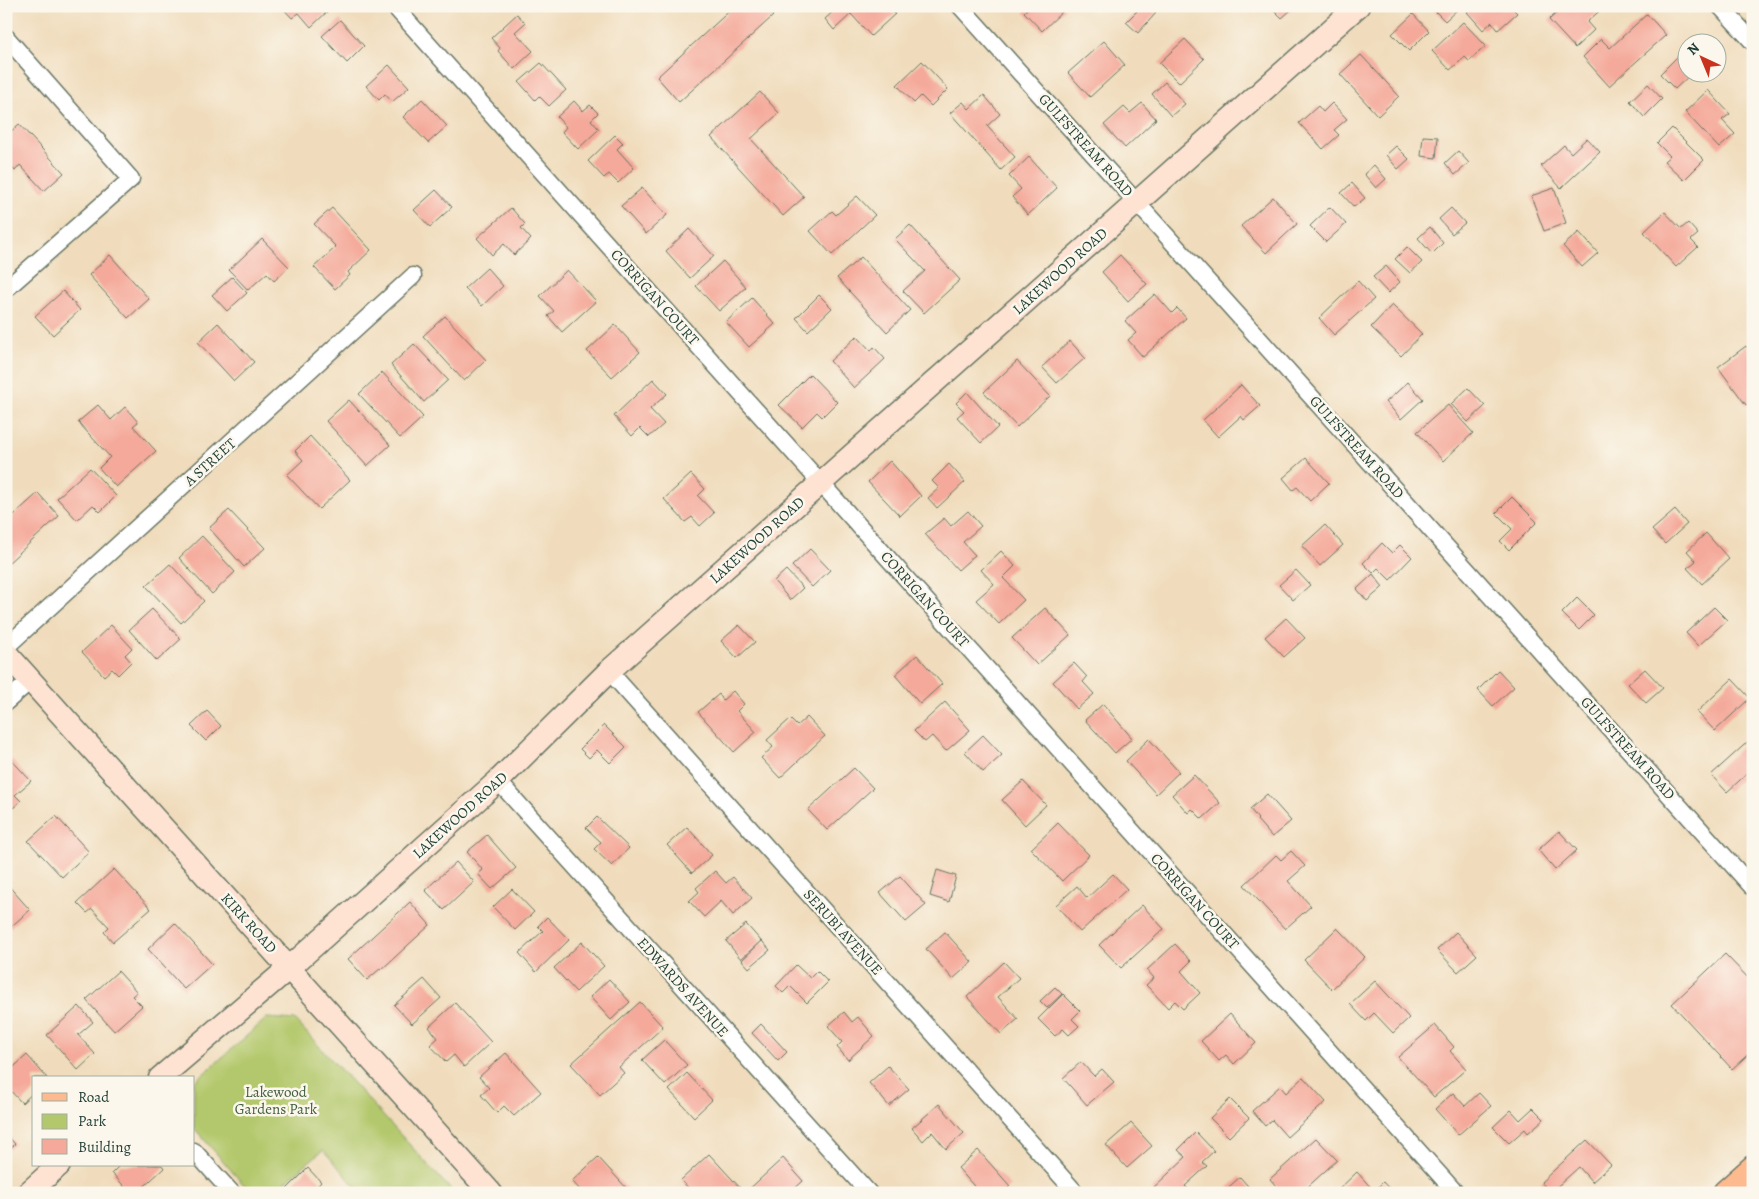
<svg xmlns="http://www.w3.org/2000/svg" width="1759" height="1199" viewBox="0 0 1759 1199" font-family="Alegreya,serif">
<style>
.green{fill:#b3c86c;stroke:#698250}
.building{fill:#f4a99a}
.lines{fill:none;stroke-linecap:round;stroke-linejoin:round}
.street-casing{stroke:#687564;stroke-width:19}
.secondary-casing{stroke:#687564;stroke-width:25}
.primary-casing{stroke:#687564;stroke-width:29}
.street{stroke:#fff;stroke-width:16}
.secondary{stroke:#fee3d2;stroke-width:22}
.primary{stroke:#fcba8e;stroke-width:26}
.labels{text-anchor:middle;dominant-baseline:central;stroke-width:5;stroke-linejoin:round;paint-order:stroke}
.street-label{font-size:15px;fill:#1f3d34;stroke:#fbf7ec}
.park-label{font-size:15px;fill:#446042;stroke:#fbf7ec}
</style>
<rect width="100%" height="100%" fill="#fbf7ec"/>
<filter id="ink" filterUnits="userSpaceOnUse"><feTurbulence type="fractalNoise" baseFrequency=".02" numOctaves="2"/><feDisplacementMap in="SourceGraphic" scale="10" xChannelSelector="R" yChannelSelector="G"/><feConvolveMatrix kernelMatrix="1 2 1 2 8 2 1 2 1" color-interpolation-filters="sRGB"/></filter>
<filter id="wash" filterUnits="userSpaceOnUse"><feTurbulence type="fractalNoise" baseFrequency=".0096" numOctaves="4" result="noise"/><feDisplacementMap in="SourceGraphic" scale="20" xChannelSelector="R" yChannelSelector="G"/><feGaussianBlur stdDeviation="1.12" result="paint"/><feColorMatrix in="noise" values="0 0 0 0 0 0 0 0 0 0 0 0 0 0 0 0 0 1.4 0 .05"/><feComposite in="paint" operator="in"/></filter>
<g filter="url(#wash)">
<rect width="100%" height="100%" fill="#f0dcbc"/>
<!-- green -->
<path class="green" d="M267,1018L295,1020L454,1193H361L323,1150L272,1193H251L194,1128V1082Z"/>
<g id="blocks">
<!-- building -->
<path class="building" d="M281,6H328L330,9L311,27L299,13L292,18Z
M735,6H765L773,16L679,102L657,77Z
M839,6H888L895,14L871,36L851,14L834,30L825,19Z
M1030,6H1062L1065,9L1042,31L1024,12Z
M1134,6H1149L1156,13L1138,33L1126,22L1137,11L1133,7Z
M1270,6H1287L1291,10L1282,18Z
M1430,6H1461L1445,21Z
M1474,6H1510L1517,13L1498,30L1492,22L1483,30L1467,12Z
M1564,6H1605L1587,22L1594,30L1575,48L1549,20Z
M517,14L525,23L515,32L533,51L514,69L498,51L500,48L491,38Z
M1413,14L1429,31L1409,51L1392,34Z
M1647,14L1666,35L1609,86L1583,57L1601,39L1610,48Z
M340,20L364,46L347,63L322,36Z
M1463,22L1486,46L1469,61L1465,57L1450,70L1432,51Z
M1185,39L1204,59L1179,83L1159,63Z
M1104,41L1125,65L1090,97L1068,73Z
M1361,55L1399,96L1378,116L1340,74Z
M1678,56L1686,65V72H1693L1675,89L1660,74Z
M922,61L948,89L931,106L921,96L914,103L897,85Z
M541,63L566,90L549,106L539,96L535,100L519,82Z
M389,65L409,87L392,102L385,94L379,100L366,86Z
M1165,82L1185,104L1171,116L1152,94Z
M1648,84L1662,99L1644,117L1630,101Z
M1708,90L1730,114L1722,120L1735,134L1719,148L1685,112Z
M760,92L779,113L751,139L804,197L783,216L711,137Z
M984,95L1000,114L987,126L1015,157L1001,170L950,113L963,102L969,109Z
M422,99L447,126L428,143L403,117Z
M574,101L583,111L590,105L598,113L591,120L599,129L578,149L562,132L566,127L557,117Z
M1142,103L1156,119L1125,148L1104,125L1124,107L1130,113Z
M1332,103L1347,119L1334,130L1339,135L1323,149L1299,123L1318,106L1323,112Z
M19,124L64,173L44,191L20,165L15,171L6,161V136Z
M1672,128L1704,160L1684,180L1664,161L1670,156L1657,143Z
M615,135L623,143L617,149L634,168L618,183L609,174L604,178L588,161Z
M1423,136L1438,137L1436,158L1421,156Z
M1587,138L1600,152L1561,188L1541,166L1564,145L1571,153Z
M1396,146L1409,159L1398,169L1386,155Z
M1458,151L1469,163L1455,175L1445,163Z
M1029,157L1057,188L1028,215L1012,197L1021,189L1009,176Z
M1374,165L1386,179L1376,188L1364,174Z
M1352,183L1365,198L1354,207L1341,193Z
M642,188L667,215L646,234L621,206Z
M1554,188L1566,223L1544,231L1531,196Z
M436,190L452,207L430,227L414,210Z
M857,196L875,215L832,255L810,231L832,211L836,215Z
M1273,197L1297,224L1266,253L1241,226Z
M1330,207L1346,224L1326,242L1310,226Z
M332,208L371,250L348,272L350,275L335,289L314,267L336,247L314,224Z
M511,208L525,224L521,228L531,239L514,255L504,244L492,255L477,238Z
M1451,208L1465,223L1452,234L1439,219Z
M1665,212L1681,229L1688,223L1698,234L1691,240L1698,247L1676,267L1644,232Z
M910,225L960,280L924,313L903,291L925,271L895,239Z
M1430,227L1443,243L1432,254L1418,238Z
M689,229L714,256L690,278L666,251Z
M1579,232L1598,253L1582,267L1563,246Z
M262,239L289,267L274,281L267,273L248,290L229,270Z
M1407,247L1422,262L1410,273L1395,259Z
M110,255L149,299L128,318L89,275Z
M1120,255L1147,284L1128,301L1102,272Z
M861,257L910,310L887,332L837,278Z
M723,261L746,287L719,311L696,286Z
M1386,266L1400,282L1388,293L1373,277Z
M487,268L503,286L482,306L465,288Z
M567,270L596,301L562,332L548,316L554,311L540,296Z
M232,277L247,293L227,311L212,295Z
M1358,281L1374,299L1334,335L1319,318Z
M63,291L80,310L53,335L35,316Z
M1155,294L1172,313L1177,308L1186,318L1143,357L1128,340L1136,333L1125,321Z
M819,295L832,308L808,331L796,318Z
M752,298L775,324L749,347L726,322Z
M1392,305L1422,334L1401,356L1371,327Z
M445,316L486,360L464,381L423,336Z
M218,323L254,362L234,381L198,342Z
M615,325L640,352L612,377L587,351Z
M857,336L871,351L874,347L885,359L854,388L830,361Z
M1070,341L1085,358L1057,383L1042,367Z
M414,344L448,380L424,402L391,365Z
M1746,346L1753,355V400L1746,405L1718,367Z
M1017,361L1050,396L1017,427L984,392Z
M382,372L423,417L400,438L359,394Z
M810,374L837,402L822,417L817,412L802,427L779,405Z
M653,379L667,394L650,409L664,424L649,437L640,428L632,436L614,416Z
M1408,382L1423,399L1401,419L1386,402Z
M1241,385L1260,406L1244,420L1241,416L1218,437L1203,420Z
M1468,388L1485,406L1468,422L1451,404Z
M967,392L998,427L981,443L957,417L964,411L956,403Z
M349,400L390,445L367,466L326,421Z
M98,405L111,420L125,407L138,422L133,426L156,451L116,487L99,468L110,457L78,422Z
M1448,405L1473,433L1443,461L1417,432Z
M310,436L350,480L319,509L287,475L303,460L295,451Z
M1306,458L1329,483L1310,501L1297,487L1293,490L1283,478Z
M890,461L921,496L900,516L868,482Z
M949,464L965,482L937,508L928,498L939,488L932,481Z
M90,468L116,496L100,512L93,505L77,520L57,498Z
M691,474L705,489L698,496L714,513L700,526L692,517L685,522L664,499Z
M38,493L59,516L6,565V522Z
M1512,497L1537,522L1509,550L1500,541L1512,529L1496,513Z
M229,510L265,548L244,567L209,528Z
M1675,510L1687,524L1665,544L1652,530Z
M968,511L981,526L963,542L975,555L958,570L925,534L944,518L951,526Z
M1325,525L1343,545L1320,566L1302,546Z
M1706,533L1729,559L1702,584L1687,568L1696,561L1687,551Z
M202,536L235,572L212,594L179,558Z
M1382,543L1392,553L1400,545L1412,557L1390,580L1378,568L1373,573L1363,563Z
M810,549L830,570L812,587L792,566Z
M1001,551L1015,566L1003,578L1024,600L999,624L976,600L994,584L981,570Z
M170,564L204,601L181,623L146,586Z
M786,570L803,588L790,600L774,581Z
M1296,570L1310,585L1293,600L1279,585Z
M1373,574L1383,587L1367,601L1357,589Z
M1577,598L1594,615L1579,630L1562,613Z
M1714,607L1727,620L1698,646L1686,633Z
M1045,608L1070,635L1037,665L1012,638Z
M152,609L181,639L157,661L129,630Z
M1286,618L1305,638L1284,657L1265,637Z
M111,625L132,648L125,655L131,662L118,675L112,669L104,676L82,652Z
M739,625L755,642L737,658L721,641Z
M917,655L942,684L920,704L895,675Z
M1074,663L1087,677L1083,682L1094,694L1077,709L1053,682Z
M1645,669L1663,688L1646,703L1628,684Z
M1498,670L1514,687L1493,706L1478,690Z
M1732,679L1750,698L1715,731L1697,712Z
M733,691L744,704L737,711L756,732L734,752L698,712L719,694L723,700Z
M945,702L970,730L946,751L932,736L925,742L914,731Z
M1103,704L1132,738L1115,753L1085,720Z
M207,711L221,726L206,741L191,726Z
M807,717L825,736L780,778L761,758L773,747L767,740L790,719L797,726Z
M604,725L626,747L610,763L597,750L589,758L580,749Z
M983,735L1002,755L983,772L965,752Z
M1753,737V768L1727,792L1711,775Z
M1149,739L1179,772L1156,794L1126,761Z
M6,754L31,781L15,795L21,801L13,808L6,801Z
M854,768L873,788L827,830L808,810Z
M1194,775L1220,803L1202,819L1192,809L1188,813L1172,795Z
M1023,781L1046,805L1025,825L1002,800Z
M1267,794L1291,821L1272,837L1257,820L1258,819L1250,809Z
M56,816L89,852L62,877L28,841Z
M597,817L629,848L612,866L594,849L601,842L586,828Z
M1058,823L1089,855L1062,881L1031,849Z
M687,827L712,855L692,873L667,845Z
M1559,831L1577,850L1555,870L1538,850Z
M487,835L516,868L492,889L478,874L483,870L467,852Z
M1291,851L1305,866L1288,881L1311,906L1285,929L1244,885L1276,855L1281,860Z
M456,862L474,882L444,910L425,890Z
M114,869L151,909L113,942L104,932L109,927L92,909L87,913L77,903Z
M937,870L956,876L949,902L930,896Z
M715,871L726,883L733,877L752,898L733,915L721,901L704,917L689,901L699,892L696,888Z
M1113,874L1127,889L1080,932L1056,905L1077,886L1087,898Z
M900,876L926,905L906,922L880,893Z
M6,883L30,910L6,931Z
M512,889L534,912L515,930L493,907Z
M410,902L430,925L382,969L381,968L367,980L348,959Z
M1142,905L1164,929L1121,968L1099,945Z
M547,917L569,940L536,972L519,953L543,931L538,926Z
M175,923L212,964L184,989L148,949Z
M746,924L761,941L741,959L726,941Z
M1337,928L1365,957L1332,989L1304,960Z
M945,932L972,962L953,979L926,949Z
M1456,932L1477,955L1458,972L1437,950Z
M762,941L770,950L749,968L742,960Z
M582,942L604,966L576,992L554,968Z
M1175,944L1191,961L1181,971L1200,993L1183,1009L1175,1001L1168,1008L1146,985L1154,978L1147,970Z
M1725,954L1753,983V1050L1732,1069L1672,1004Z
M1004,962L1019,978L998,997L1018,1019L1001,1034L967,997Z
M796,965L810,978L817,971L828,982L807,1003L790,986L783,993L776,986Z
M118,971L137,992L132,996L142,1006L114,1031L86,1000Z
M424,979L441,998L412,1024L394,1005Z
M609,979L630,1002L611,1020L590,997Z
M1375,981L1409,1018L1393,1033L1374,1013L1366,1021L1350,1004Z
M1055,987L1062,994L1047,1008L1040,1001Z
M1063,994L1080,1011L1072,1019L1079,1026L1069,1035L1063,1029L1055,1036L1038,1019Z
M640,1002L663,1027L619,1067L624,1073L600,1095L571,1064Z
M455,1003L491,1042L464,1067L454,1055L446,1062L430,1045L438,1038L429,1027Z
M79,1006L93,1022L78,1035L95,1054L78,1070L47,1035Z
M844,1012L852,1022L858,1017L874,1036L848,1060L837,1047L842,1042L828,1026Z
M1230,1014L1256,1043L1234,1064L1226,1055L1219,1061L1201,1041Z
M761,1024L787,1052L778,1061L752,1033Z
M1435,1025L1454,1047L1450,1051L1466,1069L1434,1097L1398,1057Z
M664,1040L687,1065L665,1085L642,1060Z
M506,1053L541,1092L514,1116L504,1106L497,1113L481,1095L489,1088L479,1077Z
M27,1055L47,1078H34V1092L22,1103L6,1086V1074Z
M1081,1062L1094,1076L1102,1069L1114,1082L1087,1105L1063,1078Z
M888,1066L909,1089L889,1106L869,1083Z
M687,1073L712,1100L694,1117L669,1090Z
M1303,1077L1326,1102L1287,1137L1272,1120L1265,1126L1252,1111L1280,1086L1286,1093Z
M1453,1093L1465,1106L1479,1093L1491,1106L1458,1135L1435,1109Z
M1230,1099L1249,1118L1229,1137L1210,1118Z
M939,1104L964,1133L946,1149L932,1132L923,1141L912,1128Z
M1533,1108L1544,1119L1528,1133L1525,1129L1509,1143L1493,1127L1511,1110L1520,1120Z
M1131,1123L1152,1146L1127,1168L1106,1145Z
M1196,1132L1214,1151L1202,1162L1207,1166L1185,1186L1192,1193H1155L1152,1189L1186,1157L1178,1150Z
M6,1134L15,1144L6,1152Z
M1316,1138L1337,1160L1301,1193H1282L1270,1179Z
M1587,1140L1611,1165L1592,1182L1579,1167L1550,1193L1541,1182Z
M978,1150L1010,1186L1003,1193H980L958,1168Z
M709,1154L743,1191L741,1193H693L681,1180Z
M598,1157L631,1193H580L581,1191L572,1181Z
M783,1158L803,1181L790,1193H745Z
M120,1165H162L164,1168L137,1193H130L112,1173Z
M308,1168L321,1182L314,1190L317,1193H283Z
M1357,1172L1374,1191L1383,1182L1393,1193H1335Z
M1240,1177L1254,1193H1222Z"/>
</g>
</g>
<g filter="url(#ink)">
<use href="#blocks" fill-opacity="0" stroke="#687564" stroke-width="1"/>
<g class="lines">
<defs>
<path id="street" d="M394,6L1456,1193
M960,6L1753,888
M1720,6L1753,42
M6,37L131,179L6,289
M6,647L413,276
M609,671L1076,1193
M6,702L31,680
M498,781L869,1193
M194,1151L232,1193"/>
<path id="secondary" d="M6,653L491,1193
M160,1078L289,968L498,781L609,671L1358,6
M28,1193L59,1165"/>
<path id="primary" d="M1726,1193L1753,1169"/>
</defs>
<!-- street casing -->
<use href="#street" class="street-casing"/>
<!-- secondary casing -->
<use href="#secondary" class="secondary-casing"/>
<!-- primary casing -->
<use href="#primary" class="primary-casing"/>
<!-- street -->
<use href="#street" class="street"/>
<!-- secondary -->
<use href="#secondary" class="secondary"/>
<!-- primary -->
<use href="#primary" class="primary"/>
</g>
</g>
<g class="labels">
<!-- street labels -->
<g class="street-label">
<text transform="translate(1086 145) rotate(48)">GULFSTREAM ROAD</text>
<text transform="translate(1060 271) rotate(-42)">LAKEWOOD ROAD</text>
<text transform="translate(655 297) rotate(48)">CORRIGAN COURT</text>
<text transform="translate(1357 447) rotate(48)">GULFSTREAM ROAD</text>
<text transform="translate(210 462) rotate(-42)">A STREET</text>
<text transform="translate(757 540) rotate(-42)">LAKEWOOD ROAD</text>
<text transform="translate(925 599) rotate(48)">CORRIGAN COURT</text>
<text transform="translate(1628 748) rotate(48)">GULFSTREAM ROAD</text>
<text transform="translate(460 815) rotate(-42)">LAKEWOOD ROAD</text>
<text transform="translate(1195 901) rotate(48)">CORRIGAN COURT</text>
<text transform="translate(249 923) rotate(48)">KIRK ROAD</text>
<text transform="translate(843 932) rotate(48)">SERUBI AVENUE</text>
<text transform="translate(683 987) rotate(48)">EDWARDS AVENUE</text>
</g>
<!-- park labels -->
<g class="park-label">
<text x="276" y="1092">Lakewood<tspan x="276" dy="17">Gardens Park</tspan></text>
</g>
</g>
<!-- margin -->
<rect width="1759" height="1199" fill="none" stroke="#fbf7ec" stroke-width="25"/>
<!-- legend -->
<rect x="32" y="1076" width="162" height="90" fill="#fbf7ec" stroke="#a3ada2"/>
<rect x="42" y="1093" width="25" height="8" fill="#fcba8e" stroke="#a3ada2"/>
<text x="78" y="1102" font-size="15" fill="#1f3d34">Road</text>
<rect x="42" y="1114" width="25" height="15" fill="#b3c86c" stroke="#a3ada2"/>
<text x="78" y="1126" font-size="15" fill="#1f3d34">Park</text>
<rect x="42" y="1139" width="25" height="15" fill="#f4a99a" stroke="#a3ada2"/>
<text x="78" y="1152" font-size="15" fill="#1f3d34">Building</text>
<!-- north arrow -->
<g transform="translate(1702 58) rotate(316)"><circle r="24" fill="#fbf7ec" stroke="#a3ada2"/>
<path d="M0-4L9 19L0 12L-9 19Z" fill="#c8321e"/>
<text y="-8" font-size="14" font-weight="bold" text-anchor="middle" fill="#1f3d34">N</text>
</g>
</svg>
